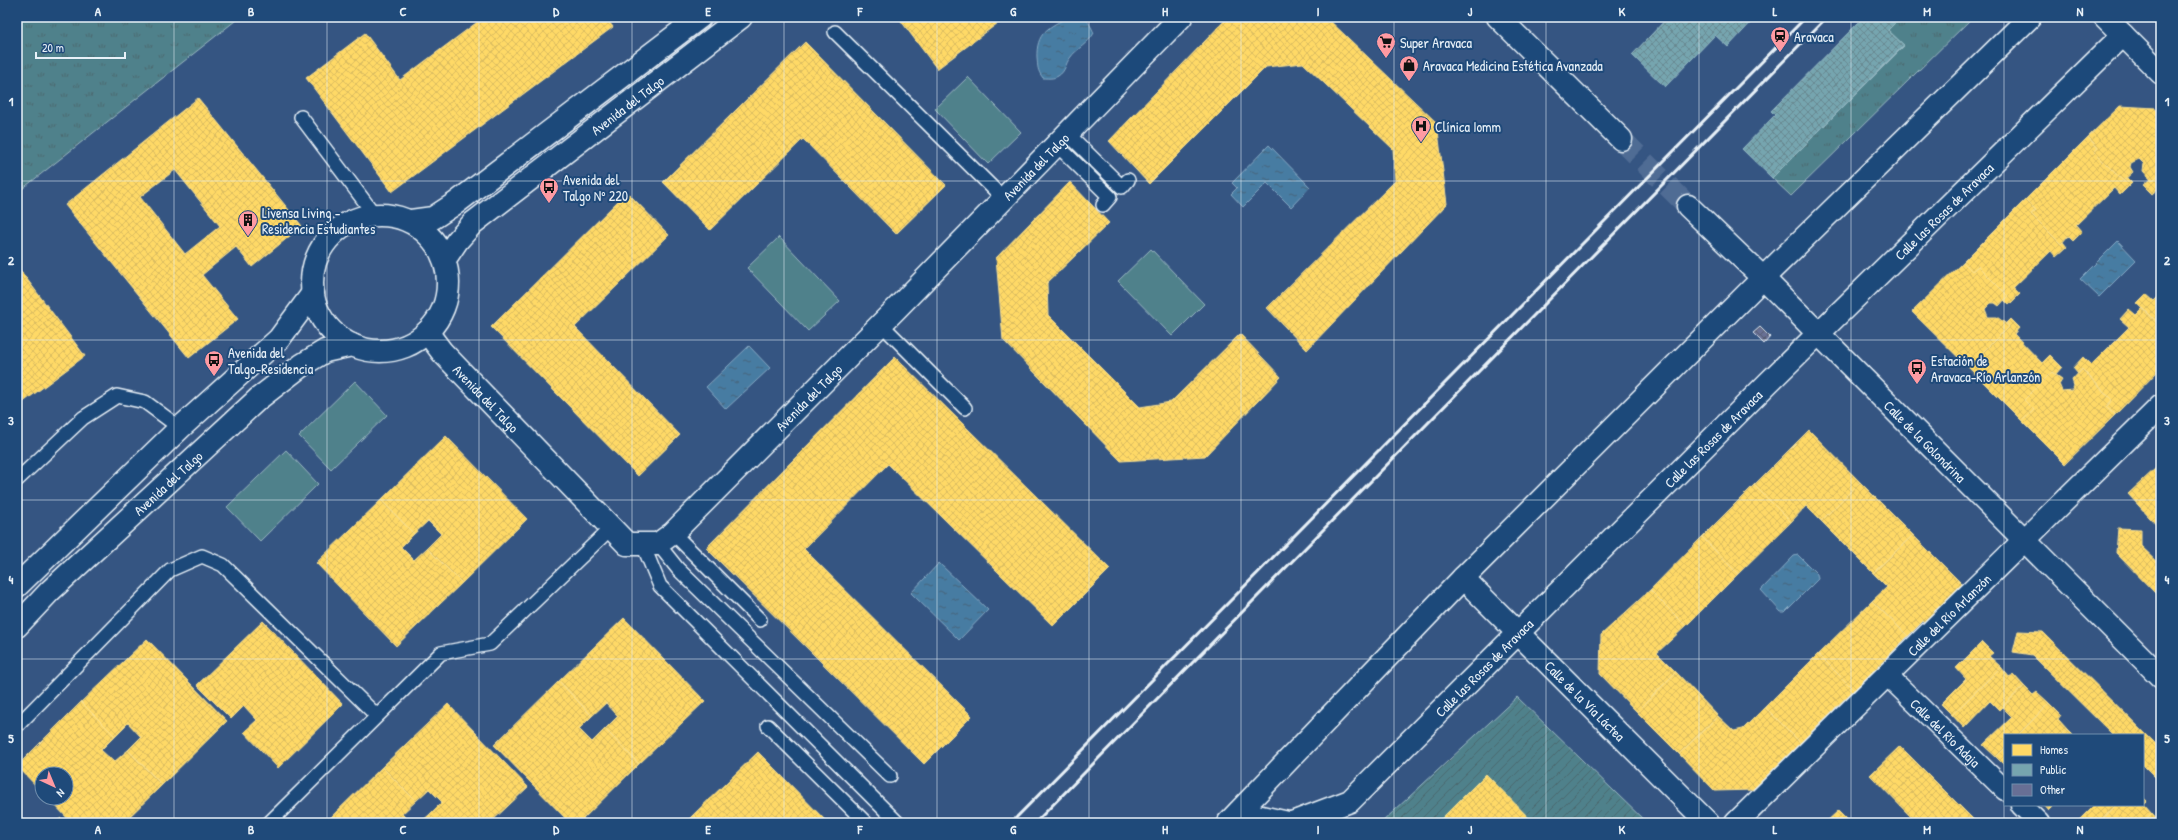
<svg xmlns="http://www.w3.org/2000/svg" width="2178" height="840" viewBox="0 0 2178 840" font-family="'Patrick Hand',sans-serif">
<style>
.grass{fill:#50818b;stroke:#9cb9c2}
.park{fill:url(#park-tufts);stroke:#9cb9c2}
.garden{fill:url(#garden-furrows);stroke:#9cb9c2}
.water{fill:url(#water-ripples);stroke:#87aac4}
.homes{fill:url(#homes-cross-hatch);stroke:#f8e092;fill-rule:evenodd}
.public{fill:url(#public-cross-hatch);stroke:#98bcc5}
.building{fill:url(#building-cross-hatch);stroke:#e8f1f8}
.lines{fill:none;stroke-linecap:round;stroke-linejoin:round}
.tertiary-tunnel{stroke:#506c94;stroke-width:22;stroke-dasharray:22 11;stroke-linecap:butt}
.service-casing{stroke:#e8f1f8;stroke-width:16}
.pedestrian-casing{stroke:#e8f1f8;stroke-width:23}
.minor-casing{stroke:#e8f1f8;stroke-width:25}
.tertiary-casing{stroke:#e8f1f8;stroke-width:25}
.service{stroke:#1f4a7a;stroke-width:13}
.pedestrian{stroke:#1f4a7a;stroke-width:20}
.minor{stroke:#1f4a7a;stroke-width:22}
.tertiary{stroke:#1f4a7a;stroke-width:22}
.rail{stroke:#e8f1f8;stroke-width:3}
.grid{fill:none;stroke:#e8f1f8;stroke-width:1;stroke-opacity:0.55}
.labels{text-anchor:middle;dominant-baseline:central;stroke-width:4;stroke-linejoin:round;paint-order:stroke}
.poi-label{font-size:14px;fill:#e8f1f8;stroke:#1f4a7a;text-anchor:start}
.street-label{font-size:14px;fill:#e8f1f8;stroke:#1f4a7a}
.neatline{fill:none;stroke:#e8f1f8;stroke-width:1.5}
.grid-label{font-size:13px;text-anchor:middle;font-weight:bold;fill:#e8f1f8}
</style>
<defs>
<pattern id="park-tufts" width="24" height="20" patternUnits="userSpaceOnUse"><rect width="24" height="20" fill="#50818b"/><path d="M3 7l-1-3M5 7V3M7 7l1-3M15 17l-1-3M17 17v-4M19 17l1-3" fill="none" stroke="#4c676e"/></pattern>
<pattern id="garden-furrows" width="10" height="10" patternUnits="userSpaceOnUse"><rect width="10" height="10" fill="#50818b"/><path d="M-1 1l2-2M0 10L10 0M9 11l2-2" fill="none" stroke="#4c676e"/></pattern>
<pattern id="water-ripples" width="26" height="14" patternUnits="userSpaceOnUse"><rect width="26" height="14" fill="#467ba2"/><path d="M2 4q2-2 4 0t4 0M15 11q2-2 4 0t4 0" fill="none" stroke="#46647a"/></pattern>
<pattern id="homes-cross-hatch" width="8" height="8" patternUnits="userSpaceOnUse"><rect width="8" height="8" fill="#ffd966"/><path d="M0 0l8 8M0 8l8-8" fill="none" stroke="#dabc60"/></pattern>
<pattern id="public-cross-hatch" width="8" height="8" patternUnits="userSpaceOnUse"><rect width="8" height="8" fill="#76a5af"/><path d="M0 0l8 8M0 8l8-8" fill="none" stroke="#688991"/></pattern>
<pattern id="building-cross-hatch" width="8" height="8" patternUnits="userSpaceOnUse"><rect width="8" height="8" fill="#686f95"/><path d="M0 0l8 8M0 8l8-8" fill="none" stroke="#575c70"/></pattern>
</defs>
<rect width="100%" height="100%" fill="#355582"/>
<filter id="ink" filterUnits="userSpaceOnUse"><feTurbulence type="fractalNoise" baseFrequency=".025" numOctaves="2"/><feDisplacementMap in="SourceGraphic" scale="8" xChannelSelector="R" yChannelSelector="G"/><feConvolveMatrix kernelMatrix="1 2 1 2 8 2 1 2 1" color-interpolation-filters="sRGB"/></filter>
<g filter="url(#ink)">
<!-- grass -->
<path class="grass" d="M968,77L1021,132L988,164L935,109Z
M779,237L840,301L808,331L747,268Z
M1151,249L1204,304L1172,336L1118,281Z
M355,381L387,415L331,469L299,436Z
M286,450L318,484L260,541L227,507Z"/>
<!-- park -->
<path class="park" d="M17,17H240L17,193Z
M1901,17H1973L1791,196L1772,178L1904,46L1888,30Z"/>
<!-- garden -->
<path class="garden" d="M1517,697L1647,823H1381Z"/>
<!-- water -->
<path class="water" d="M1069,17C1086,17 1087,18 1094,33C1088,44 1077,48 1070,58C1065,64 1066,71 1058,76C1053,79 1049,78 1043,78C1037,70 1038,67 1037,58C1036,33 1048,27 1069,17Z
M1269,145L1310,187L1291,207L1267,183L1243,207L1231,194L1237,188L1232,183Z
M2118,241L2136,260L2099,297L2080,279Z
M749,346L770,368L726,409L706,387Z
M1798,555L1817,574L1818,579L1785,612H1781L1761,590L1794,556Z
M939,563L988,610L959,640L911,593Z"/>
<!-- homes -->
<path class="homes" d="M484,17H605L613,27L392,192L306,78L365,33L400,80Z
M898,17H1006L937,69Z
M1228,17H1326L1437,123L1447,204L1307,350L1267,308L1395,181L1393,149L1303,63L1266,67L1149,184L1109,141Z
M805,42L946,185L896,234L803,139L710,230L663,182Z
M198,98L302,226L252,267L236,247L202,275L238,319L189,358L65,205ZM175,170L220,226L185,254L140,197Z
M2120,106L2156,108L2161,114V172L2152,181L2143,171L2144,164L2139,159L2131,163L2130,167L2133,172L2123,181L2094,152L2098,148L2088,137Z
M2088,137L2098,148L2094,152L2123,181L2127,178L2132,183L2120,195L2114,188L2076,225L2082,232L2073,241L2068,236L2061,244L2031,214L2036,210L2025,200Z
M2161,172V186L2152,194L2143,185L2150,179L2152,181Z
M1070,182L1109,223L1047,283L1048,315L1140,407L1171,402L1240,334L1281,377L1205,456L1121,461L1003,340L996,258Z
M627,192L669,235L575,327L680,435L638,476L491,327Z
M2025,200L2036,210L2031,214L2061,244L2063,242L2067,247L2056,257L2051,251L2013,288L2020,294L2009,305L2004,300L2008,296L1978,266L1972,271L1963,262Z
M1963,262L1972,271L1978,266L2008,296L1999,306L1995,303H1991L1985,309L1988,317H1997L2009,326L1980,355L1987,363L1976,375L1912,312Z
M17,266L85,356L22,403L17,397Z
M2146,294L2154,301L2161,294V326L2137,303Z
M2143,308L2161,326V368L2115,415L2106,407L2112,400L2082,369L2078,374L2073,368L2083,357L2091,365L2129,327L2120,319L2129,309L2136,315Z
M2010,319L2019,328L2014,334L2042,363L2050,355L2062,367L2055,375L2052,372L2024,400L2034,410L2022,421L1976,375L1987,363L1980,355L2009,326L2006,323Z
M895,357L1110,569L1053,626L888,464L804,549L972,716L924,764L706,548Z
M2082,369L2112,400L2106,407L2115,415L2065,464L2022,421L2034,410L2024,400L2052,372L2062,379L2059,384L2062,391L2072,390L2074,386L2072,380Z
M1809,430L1860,482L1821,521L1806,506L1791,522L1754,485Z
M446,436L527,519L462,583L427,548L441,534L428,521L414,534L381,500Z
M2156,468L2161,474V530L2128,494Z
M1860,482L1913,535L1873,573L1821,521Z
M1754,485L1791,522L1738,574L1702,537Z
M381,500L414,534L401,547L414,560L427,548L462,583L396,646L316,563Z
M2118,528L2141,529V546L2161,565V599L2116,553Z
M1913,535L1964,586L1926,623L1923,621L1908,636L1872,601L1887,587L1873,573Z
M1702,537L1738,574L1686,626L1650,590Z
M1650,590L1686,626L1657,653L1676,672L1637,712L1600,674L1601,635Z
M1872,601L1908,636L1887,657L1891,661L1880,672L1876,668L1854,690L1818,654Z
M624,618L705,701L639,764L605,729L618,716L606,703L592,716L559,681Z
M263,621L343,704L278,768L244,732L257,720L244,706L231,719L197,685Z
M2018,631L2043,632L2161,749V783L2143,765V735H2113L2032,655L2013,652Z
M147,639L227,721L162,785L128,750L141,737L128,723L115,736L81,702Z
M1982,642L1993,653L1989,656L2001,667L1952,715L1941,704L1966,679L1956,668Z
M1818,654L1854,690L1834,709L1838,713L1828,724L1823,720L1801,743L1765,707Z
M2001,667L2010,678L2013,674L2024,686L1999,710L1990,701L1964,728L1952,715Z
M1676,672L1718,716L1679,754L1637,712Z
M559,681L592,716L579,729L592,742L605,729L639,764L579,823H570L494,745Z
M2024,686L2033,695L2037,692L2049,703L2018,735H2005V748L1996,757L1983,745L2012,717L2002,707Z
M81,702L115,736L101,750L114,762L128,750L162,785L123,823H72L48,798H66V774H42V792L17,766Z
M2049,703L2061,715L2058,719L2067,729L2061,735H2018Z
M448,704L528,787L490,823H437L429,815L442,802L429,789L416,801L382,767Z
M1765,707L1801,743L1789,754L1791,756L1754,790L1715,791L1679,754L1718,716L1734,731L1743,729Z
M2067,729L2073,735H2061Z
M1900,746L1977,823H1917L1870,775Z
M2005,748V766L1996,757Z
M758,752L776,770L828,823H701L693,815Z
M382,767L416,801L402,814L411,823H325Z
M1486,774L1534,823H1437Z
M2143,797L2147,801L2144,804L2152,813L2141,823H2099L2116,805H2143Z
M2044,805H2055L2049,811Z
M2094,805H2116L2099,823H2076Z
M1838,811L1850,823H1825Z
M2152,813L2161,823H2141Z
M429,815L437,823H420Z
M693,815L701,823H685Z
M61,818L66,823H55Z"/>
<!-- public -->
<path class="public" d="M1668,17H1756L1728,47L1715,35L1665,87L1632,55Z
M1864,17H1901L1888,30L1904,45L1772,178L1742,149L1775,115L1771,111Z"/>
<!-- building -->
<path class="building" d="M1760,327L1770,337L1764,344L1753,333Z"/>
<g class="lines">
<!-- tertiary-tunnel -->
<path class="tertiary-tunnel" d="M1621,139L1688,206"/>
<defs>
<path id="service" d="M835,32L1004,199
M301,117L374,214
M1067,133L1122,187L1128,180
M1056,144L1110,197L1103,205
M881,324L965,408
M17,480L83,418L117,396L145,402L180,428
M673,533L760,620
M658,544L678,569L890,776
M643,545L660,586L898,823
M17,726L170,570L202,556L223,565L377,716
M768,726L866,823
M269,823L441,653L490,644L611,528"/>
<g id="pedestrian">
<path id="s1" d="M1887,675L2005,790"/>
<path d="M2021,805L2039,823"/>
</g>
<g id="minor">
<path d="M2105,17L2161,73"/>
<circle cx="380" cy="283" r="68"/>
<path d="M411,221L433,218L456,203L700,17"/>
<path id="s2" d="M445,259L457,241L473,223L741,17"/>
<path id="s3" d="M427,332L442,352L627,544H658L673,533L896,309L1181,17"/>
<path id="s4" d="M1463,578L1708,823"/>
<path d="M17,586L180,428L279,339L313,293"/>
<path id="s5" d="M17,626L50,591L258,399L302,365L325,351L352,345"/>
<path d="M1239,812L1288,823"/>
<path d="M1228,823L1463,578L1763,278L2030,17"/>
<path id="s6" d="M1292,823L1350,801L1769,382L2123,35"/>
<path id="s7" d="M1736,823L2161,406"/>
</g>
<g id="tertiary">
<path d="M1498,17L1621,139"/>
<path id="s8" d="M1688,206L1763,278L2161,677"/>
</g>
</defs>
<!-- service casing -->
<use href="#service" class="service-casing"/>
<!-- pedestrian casing -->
<use href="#pedestrian" class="pedestrian-casing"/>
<!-- minor casing -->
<use href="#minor" class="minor-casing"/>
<!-- tertiary casing -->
<use href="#tertiary" class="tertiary-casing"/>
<!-- service -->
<use href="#service" class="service"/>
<!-- pedestrian -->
<use href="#pedestrian" class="pedestrian"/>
<!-- minor -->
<use href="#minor" class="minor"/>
<!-- tertiary -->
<use href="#tertiary" class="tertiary"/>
<!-- rail -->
<path class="rail" d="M1011,823L1806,17
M1035,823L1827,17"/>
</g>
</g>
<!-- grid -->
<path class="grid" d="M174,17V823M327,17V823M479,17V823M632,17V823M784,17V823M937,17V823M1089,17V823M1241,17V823M1394,17V823M1546,17V823M1699,17V823M1851,17V823M2004,17V823M17,181H2161M17,340H2161M17,500H2161M17,659H2161"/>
<!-- icons -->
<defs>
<symbol id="station-pin" viewBox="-11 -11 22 30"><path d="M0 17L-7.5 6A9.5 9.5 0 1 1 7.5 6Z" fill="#ff9aa2" stroke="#1f4a7a"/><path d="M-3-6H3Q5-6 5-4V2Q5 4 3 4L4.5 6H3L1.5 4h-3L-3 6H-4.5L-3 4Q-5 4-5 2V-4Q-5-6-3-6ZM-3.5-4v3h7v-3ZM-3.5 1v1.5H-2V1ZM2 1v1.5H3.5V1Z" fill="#111"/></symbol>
<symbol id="supermarket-pin" viewBox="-11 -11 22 30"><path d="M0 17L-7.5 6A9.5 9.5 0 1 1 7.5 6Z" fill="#ff9aa2" stroke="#1f4a7a"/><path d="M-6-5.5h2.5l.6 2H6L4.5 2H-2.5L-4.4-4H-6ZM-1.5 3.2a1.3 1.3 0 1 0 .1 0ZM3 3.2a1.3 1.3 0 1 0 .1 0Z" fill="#111"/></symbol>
<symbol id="shop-pin" viewBox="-11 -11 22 30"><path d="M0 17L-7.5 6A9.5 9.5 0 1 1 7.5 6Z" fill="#ff9aa2" stroke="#1f4a7a"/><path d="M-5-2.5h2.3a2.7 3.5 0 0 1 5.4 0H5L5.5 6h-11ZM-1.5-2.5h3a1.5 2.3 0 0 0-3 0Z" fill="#111"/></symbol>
<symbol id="hospital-pin" viewBox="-11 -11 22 30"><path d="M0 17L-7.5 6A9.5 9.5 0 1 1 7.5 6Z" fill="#ff9aa2" stroke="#1f4a7a"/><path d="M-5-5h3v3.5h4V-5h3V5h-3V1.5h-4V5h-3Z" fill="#111"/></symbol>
<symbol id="bus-pin" viewBox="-11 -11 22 30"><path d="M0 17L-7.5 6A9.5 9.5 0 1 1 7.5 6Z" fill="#ff9aa2" stroke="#1f4a7a"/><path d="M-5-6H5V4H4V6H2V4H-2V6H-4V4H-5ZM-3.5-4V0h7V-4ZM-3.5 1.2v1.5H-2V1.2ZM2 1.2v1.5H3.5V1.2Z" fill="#111"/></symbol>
<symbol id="building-pin" viewBox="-11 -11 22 30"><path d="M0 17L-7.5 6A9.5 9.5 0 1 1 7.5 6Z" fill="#ff9aa2" stroke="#1f4a7a"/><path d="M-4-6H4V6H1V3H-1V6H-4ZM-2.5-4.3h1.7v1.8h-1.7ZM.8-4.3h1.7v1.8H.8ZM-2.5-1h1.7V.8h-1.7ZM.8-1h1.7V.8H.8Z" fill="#111"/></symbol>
</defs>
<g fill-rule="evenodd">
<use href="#station-pin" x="1769" y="25" width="22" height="30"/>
<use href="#supermarket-pin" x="1375" y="31" width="22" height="30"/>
<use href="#shop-pin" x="1398" y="54" width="22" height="30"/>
<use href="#hospital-pin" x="1410" y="115" width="22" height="30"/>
<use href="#bus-pin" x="538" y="176" width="22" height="30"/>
<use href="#building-pin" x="237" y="209" width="22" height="30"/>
<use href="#bus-pin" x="203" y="349" width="22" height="30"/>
<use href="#bus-pin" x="1906" y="357" width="22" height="30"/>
</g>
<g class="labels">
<!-- poi labels -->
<g class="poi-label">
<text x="1794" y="36">Aravaca</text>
<text x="1400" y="42">Super Aravaca</text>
<text x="1423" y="65">Aravaca Medicina Estética Avanzada</text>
<text x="1435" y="126">Clínica Iomm</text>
<text x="563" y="179">Avenida del<tspan x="563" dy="16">Talgo Nº 220</tspan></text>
<text x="262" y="212">Livensa Living -<tspan x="262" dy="16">Residencia Estudiantes</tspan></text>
<text x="228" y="352">Avenida del<tspan x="228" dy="16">Talgo-Residencia</tspan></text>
<text x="1931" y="360">Estación de<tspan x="1931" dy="16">Aravaca-Río Arlanzón</tspan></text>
</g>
<!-- street labels -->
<g class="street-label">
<text stroke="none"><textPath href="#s2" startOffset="240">Avenida del Talgo</textPath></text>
<text stroke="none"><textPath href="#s3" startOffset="857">Avenida del Talgo</textPath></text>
<text stroke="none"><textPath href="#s6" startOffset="899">Calle las Rosas de Aravaca</textPath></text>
<text stroke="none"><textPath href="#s3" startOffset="533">Avenida del Talgo</textPath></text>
<text stroke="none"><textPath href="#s3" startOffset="89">Avenida del Talgo</textPath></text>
<text stroke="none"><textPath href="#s6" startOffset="575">Calle las Rosas de Aravaca</textPath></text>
<text stroke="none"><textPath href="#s8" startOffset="334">Calle de la Golondrina</textPath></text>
<text stroke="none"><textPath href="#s5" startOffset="208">Avenida del Talgo</textPath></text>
<text stroke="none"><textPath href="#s7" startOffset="298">Calle del Río Arlanzón</textPath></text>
<text stroke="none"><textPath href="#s6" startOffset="251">Calle las Rosas de Aravaca</textPath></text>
<text stroke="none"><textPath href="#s4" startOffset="173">Calle de la Vía Láctea</textPath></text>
<text stroke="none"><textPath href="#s1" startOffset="82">Calle del Río Adaja</textPath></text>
</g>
</g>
<!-- margin -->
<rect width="2178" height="840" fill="none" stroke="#1f4a7a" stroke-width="44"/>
<!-- legend -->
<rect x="2004" y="734" width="140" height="72" fill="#1f4a7a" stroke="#6f8dac"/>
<rect x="2012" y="744" width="20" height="12" fill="#ffd966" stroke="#6f8dac"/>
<text x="2040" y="754" font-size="12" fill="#e8f1f8">Homes</text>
<rect x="2012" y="764" width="20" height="12" fill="#76a5af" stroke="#6f8dac"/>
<text x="2040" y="774" font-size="12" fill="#e8f1f8">Public</text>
<rect x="2012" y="784" width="20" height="12" fill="#686f95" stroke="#6f8dac"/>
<text x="2040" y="794" font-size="12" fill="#e8f1f8">Other</text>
<!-- north arrow -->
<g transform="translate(54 786) rotate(136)"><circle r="19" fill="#1f4a7a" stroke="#6f8dac"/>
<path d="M0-3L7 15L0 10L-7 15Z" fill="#ff9aa2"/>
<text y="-6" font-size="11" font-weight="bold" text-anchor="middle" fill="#e8f1f8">N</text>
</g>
<!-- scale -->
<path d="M36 52v6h89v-6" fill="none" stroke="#e8f1f8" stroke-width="2"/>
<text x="42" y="52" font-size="12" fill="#e8f1f8" stroke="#1f4a7a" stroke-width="3" paint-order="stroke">20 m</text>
<rect x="22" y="22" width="2134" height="796" class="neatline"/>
<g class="grid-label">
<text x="98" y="16">A</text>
<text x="251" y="16">B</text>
<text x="403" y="16">C</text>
<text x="556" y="16">D</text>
<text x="708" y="16">E</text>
<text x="860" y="16">F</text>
<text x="1013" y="16">G</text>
<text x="1165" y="16">H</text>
<text x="1318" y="16">I</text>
<text x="1470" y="16">J</text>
<text x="1622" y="16">K</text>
<text x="1775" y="16">L</text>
<text x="1927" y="16">M</text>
<text x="2080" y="16">N</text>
<text x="11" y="106">1</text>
<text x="2167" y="106">1</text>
<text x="11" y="265">2</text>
<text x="2167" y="265">2</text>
<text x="11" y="425">3</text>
<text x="2167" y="425">3</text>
<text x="11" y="584">4</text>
<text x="2167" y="584">4</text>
<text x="11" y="743">5</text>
<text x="2167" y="743">5</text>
<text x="98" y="834">A</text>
<text x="251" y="834">B</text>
<text x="403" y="834">C</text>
<text x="556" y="834">D</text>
<text x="708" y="834">E</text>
<text x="860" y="834">F</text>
<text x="1013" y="834">G</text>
<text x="1165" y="834">H</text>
<text x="1318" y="834">I</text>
<text x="1470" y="834">J</text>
<text x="1622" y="834">K</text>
<text x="1775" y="834">L</text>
<text x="1927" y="834">M</text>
<text x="2080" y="834">N</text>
</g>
</svg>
